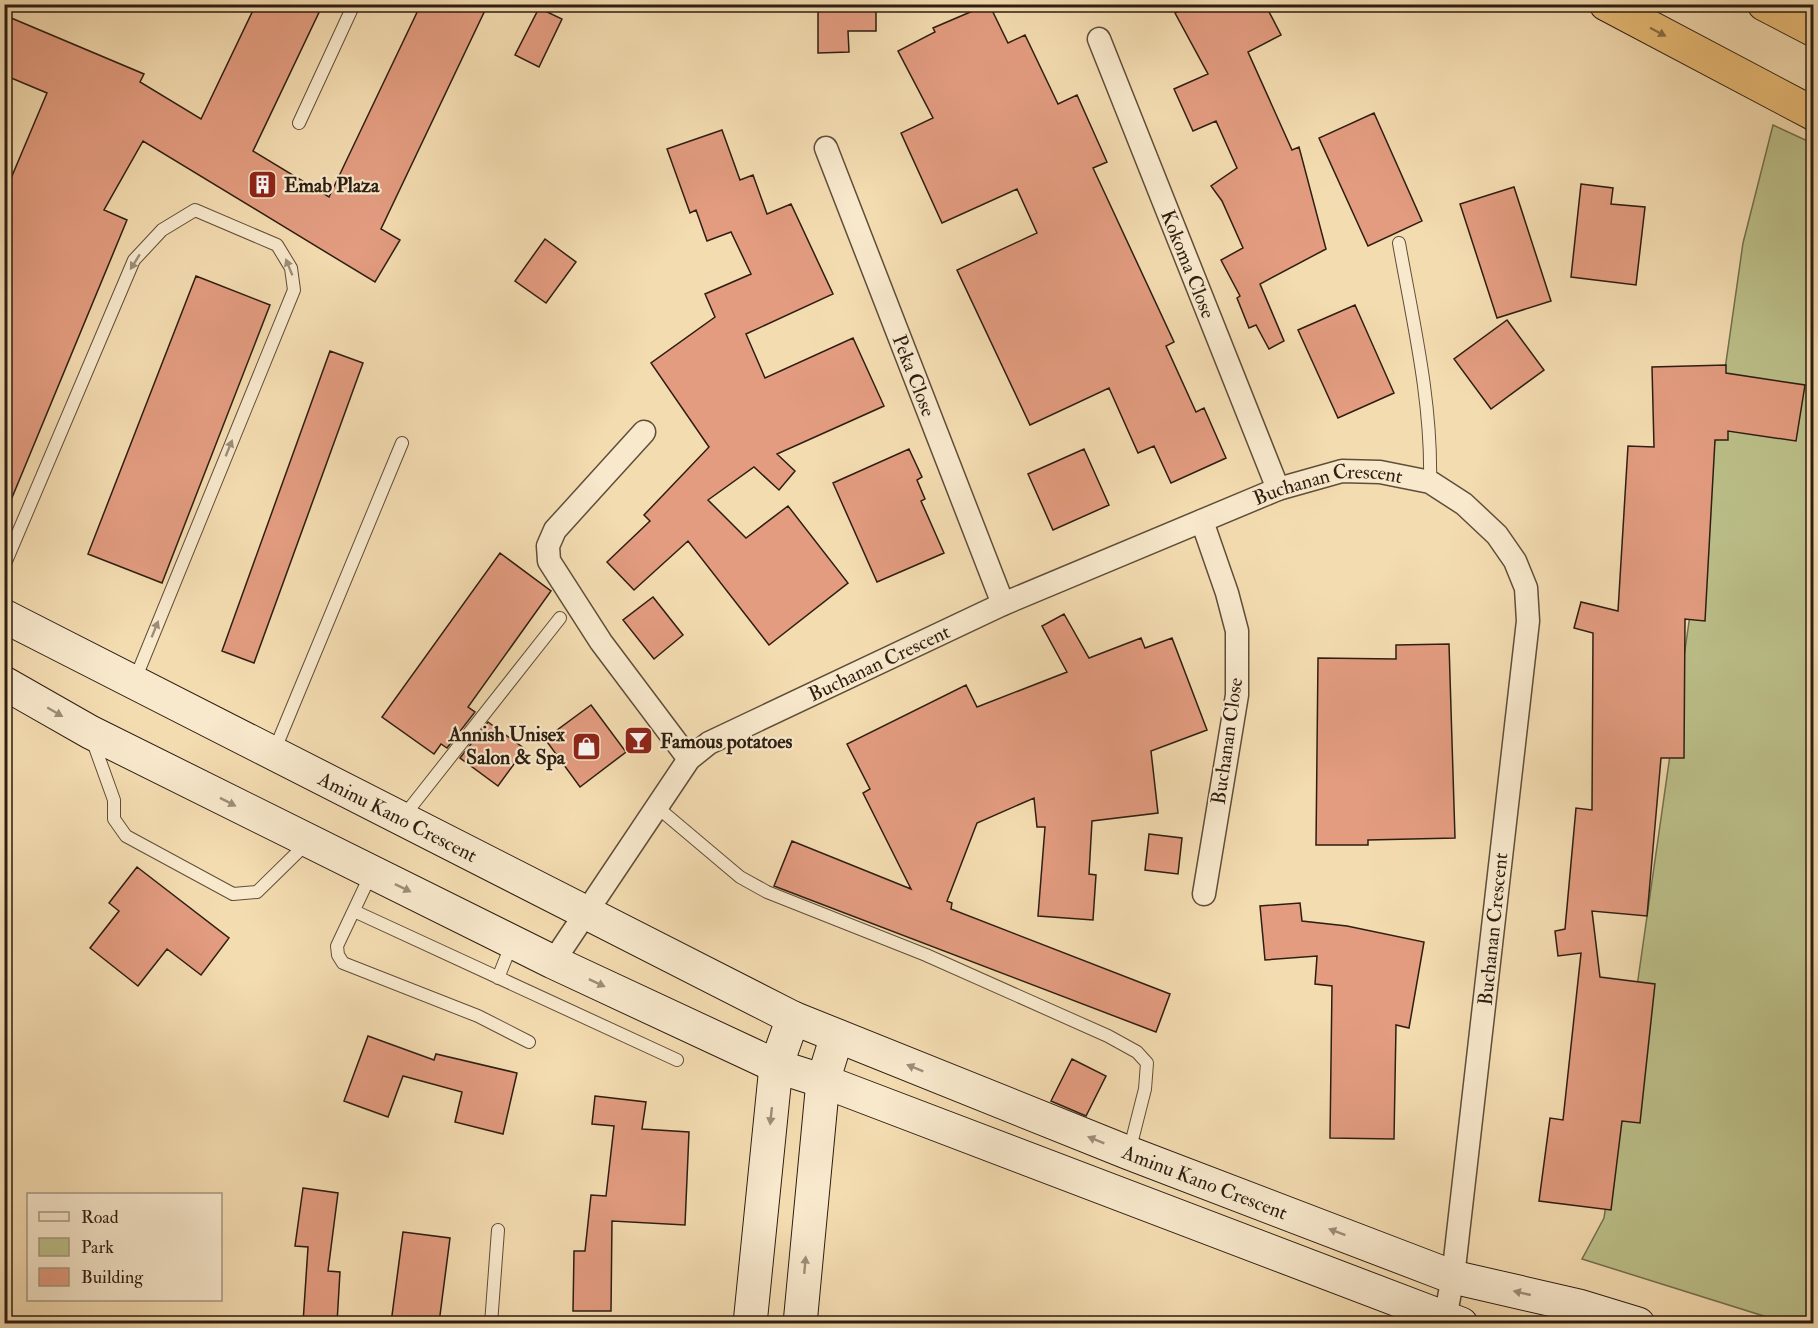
<svg xmlns="http://www.w3.org/2000/svg" width="1818" height="1328" viewBox="0 0 1818 1328" font-family="'IM FELL Double Pica',serif">
<style>
.green{fill:#bcc08a;stroke:#746f4e;stroke-width:1.5}
.building{fill:#e39c80;stroke:#2d1e11;stroke-width:1.5}
.lines{fill:none;stroke-linecap:round;stroke-linejoin:round}
.lane-casing{stroke:#5f4e39;stroke-width:14}
.street-casing{stroke:#5f4e39;stroke-width:25}
.secondary-casing{stroke:#2d1e11;stroke-width:35}
.highway-casing{stroke:#2d1e11;stroke-width:35}
.lane{stroke:#f8e8cc;stroke-width:12}
.street{stroke:#f8e8cc;stroke-width:22}
.secondary{stroke:#f8e8cc;stroke-width:33}
.highway{stroke:#eabe78;stroke-width:33}
.oneway{fill:#8c6e44}
.oneway2{fill:#9d8d78}
.labels{text-anchor:middle;dominant-baseline:central;stroke-width:4.5;stroke-linejoin:round;paint-order:stroke}
.poi-label{font-size:20px;font-weight:bold;fill:#2d1e11;stroke:#f8e8cc;text-anchor:start}
.street-label{font-size:20px;fill:#2d1e11;stroke:#f8e8cc}
</style>
<rect width="100%" height="100%" fill="#f4dcb1"/>
<filter id="stains"><feTurbulence type="fractalNoise" baseFrequency=".00333" numOctaves="4"/><feColorMatrix values="0 0 0 0 .2 0 0 0 0 .09 0 0 0 0 .02 0 0 0 .5 -.17"/></filter>
<radialGradient id="worn" r=".72"><stop offset=".6" stop-color="#630" stop-opacity="0"/><stop offset="1" stop-color="#630" stop-opacity=".3"/></radialGradient>
<!-- green -->
<path class="green" d="M1773,125L1814,144L1813,1323H1786L1582,1259L1604,1218L1743,243Z"/>
<!-- building -->
<path class="building" d="M256,4H323L253,151L329,197L421,4H488L381,229L400,240L375,282L143,141L104,210L127,220L4,517V195L47,93L4,75V15L144,74L140,82L201,119Z
M818,4H876V31H848L849,52L818,53Z
M989,4L1008,43L1025,35L1058,104L1077,95L1107,162L1093,168L1174,342L1166,346L1196,412L1204,408L1226,458L1171,483L1154,446L1138,453L1109,388L1030,425L957,270L1037,233L1017,189L942,223L901,133L933,118L898,51L935,32L933,28Z
M1191,4H1265L1281,35L1248,52L1292,150L1299,147L1326,249L1260,284L1284,341L1269,349L1256,325L1249,328L1237,298L1240,296L1221,260L1243,248L1222,201L1211,186L1237,168L1216,121L1193,131L1174,89L1208,74L1175,13Z
M539,8L562,19L539,67L515,55Z
M1374,113L1422,221L1368,246L1319,138Z
M722,130L740,180L753,175L767,214L791,204L833,294L746,334L765,378L853,338L884,406L777,454L795,471L779,490L754,467L708,500L746,538L788,506L848,583L769,645L688,541L634,590L607,562L650,521L644,515L709,447L651,363L715,317L705,294L751,274L731,232L707,241L696,210L690,213L667,149Z
M1581,184L1613,188L1611,204L1645,207L1636,285L1571,277Z
M1514,187L1551,301L1497,318L1460,204Z
M545,239L576,262L546,303L515,281Z
M196,276L270,305L162,583L88,554Z
M1355,305L1394,393L1338,418L1298,330Z
M1507,320L1544,370L1491,409L1454,359Z
M330,351L363,363L254,663L222,651Z
M1726,365V373L1805,385L1796,441L1728,431V440H1715L1705,621L1685,619L1684,758H1661L1647,916L1592,911L1600,977L1655,984L1640,1123L1622,1121L1611,1210L1539,1201L1550,1118L1563,1120L1581,953L1558,956L1555,931L1565,929L1576,808L1592,810L1593,633L1574,628L1581,602L1618,611L1628,446L1654,447L1652,367Z
M909,449L922,477L917,480L925,499L921,501L944,553L877,582L833,483Z
M1084,449L1109,505L1053,530L1028,474Z
M500,553L551,591L468,707L475,712L447,748L441,744L434,754L382,717Z
M653,597L683,635L654,659L623,620Z
M1064,614L1089,658L1141,638L1145,648L1172,638L1207,730L1151,751L1158,813L1092,821L1089,874L1096,875L1093,920L1038,916L1045,827H1037L1034,798L977,823L947,901L952,903L951,909L1170,994L1156,1032L774,886L792,841L911,889L863,793L870,789L847,744L966,685L977,707L1067,672L1042,626Z
M1449,644L1455,838L1368,840V845H1316L1318,658L1396,659V645Z
M591,705L626,752L580,787L545,739Z
M488,722L525,749L498,786L460,758Z
M1149,834L1182,838L1178,874L1145,870Z
M137,867L229,938L201,975L167,949L138,986L90,948L119,911L109,903Z
M1300,903L1302,921L1347,926L1424,942L1409,1028L1396,1025L1394,1139L1330,1138L1332,986L1315,984L1317,956L1265,960L1260,906Z
M368,1036L434,1060L436,1054L517,1073L503,1134L455,1122L462,1092L403,1076L388,1117L344,1101Z
M1072,1059L1106,1076L1086,1116L1051,1101Z
M595,1096L646,1102L642,1129L689,1132L685,1225L612,1221L611,1311H573L574,1251H585L591,1195L606,1196L614,1126L592,1124Z
M303,1188L338,1193L328,1271L340,1272L337,1323H303L308,1247L295,1246Z
M403,1232L450,1238L439,1323H391Z"/>
<g class="lines">
<defs>
<path id="lane" d="M299,123L354,4
M1399,243C1413,322 1432,401 1430,482
M4,566L134,260L162,230L195,210L277,245L291,268L294,290L134,682
M92,739L114,800V819L126,836L233,894L257,892L308,842
M273,754L402,443
M657,807L740,877L767,892L926,955L1108,1036L1137,1052L1147,1063L1145,1089L1129,1152
M403,817L560,618
M371,874L337,946L338,955L343,963L478,1016L529,1042
M354,911L677,1060
M498,978L512,943
M491,1324L498,1230"/>
<g id="street">
<path id="s1" d="M1099,39L1278,489"/>
<path id="s2" d="M826,148L1003,604"/>
<path d="M644,432L555,530L548,546L549,561L601,642L689,759"/>
<path d="M1202,521L1227,593L1237,631V695L1204,894"/>
<path id="s3" d="M553,962L689,759L709,743L1003,604L1278,489L1342,471L1380,472L1430,482L1464,504L1497,535L1515,561L1526,588L1528,621L1453,1277L1445,1318"/>
</g>
<g id="secondary">
<path id="s4" d="M4,616L793,1018L1129,1153L1453,1277L1579,1306L1638,1324"/>
<path d="M4,683L90,732L553,962L776,1066L823,1081L1461,1324"/>
<path d="M750,1324L776,1066L793,1018"/>
<path d="M800,1324L823,1081L837,1036"/>
</g>
<path id="highway" d="M1606,4L1814,114
M1764,4L1814,30"/>
</defs>
<!-- lane casing -->
<use href="#lane" class="lane-casing"/>
<!-- street casing -->
<use href="#street" class="street-casing"/>
<!-- secondary casing -->
<use href="#secondary" class="secondary-casing"/>
<!-- highway casing -->
<use href="#highway" class="highway-casing"/>
<!-- lane -->
<use href="#lane" class="lane"/>
<!-- street -->
<use href="#street" class="street"/>
<!-- secondary -->
<use href="#secondary" class="secondary"/>
<!-- highway -->
<use href="#highway" class="highway"/>
</g>
<!-- one-way arrows -->
<defs><path id="oneway-solid" d="M-6-.8H1V-3.2L6.5 0L1 3.2V.8H-6Z" transform="scale(1.5)"/></defs>
<use class="oneway" href="#oneway-solid" transform="translate(1658 32) rotate(28)"/>
<g class="oneway2">
<use href="#oneway-solid" transform="translate(135 262) rotate(122)"/>
<use href="#oneway-solid" transform="translate(289 267) rotate(-112)"/>
<use href="#oneway-solid" transform="translate(229 448) rotate(-68)"/>
<use href="#oneway-solid" transform="translate(155 629) rotate(-68)"/>
<use href="#oneway-solid" transform="translate(55 712) rotate(30)"/>
<use href="#oneway-solid" transform="translate(228 802) rotate(27)"/>
<use href="#oneway-solid" transform="translate(403 888) rotate(26)"/>
<use href="#oneway-solid" transform="translate(597 983) rotate(25)"/>
<use href="#oneway-solid" transform="translate(915 1068) rotate(-158)"/>
<use href="#oneway-solid" transform="translate(771 1116) rotate(96)"/>
<use href="#oneway-solid" transform="translate(1096 1140) rotate(-158)"/>
<use href="#oneway-solid" transform="translate(1337 1232) rotate(-159)"/>
<use href="#oneway-solid" transform="translate(805 1265) rotate(-85)"/>
<use href="#oneway-solid" transform="translate(1522 1293) rotate(-167)"/>
</g>
<!-- icons -->
<defs>
<symbol id="building-square" viewBox="-11 -11 22 22"><rect x="-9" y="-9" width="18" height="18" rx="4" fill="#8f2418" stroke="#f8e8cc"/><path d="M-4-6H4V6H1V3H-1V6H-4ZM-2.5-4.3h1.7v1.8h-1.7ZM.8-4.3h1.7v1.8H.8ZM-2.5-1h1.7V.8h-1.7ZM.8-1h1.7V.8H.8Z" fill="#fff"/></symbol>
<symbol id="bar-square" viewBox="-11 -11 22 22"><rect x="-9" y="-9" width="18" height="18" rx="4" fill="#8f2418" stroke="#f8e8cc"/><path d="M-6-5H6L.8 .8V4.5H3.5V6h-7V4.5H-.8V.8Z" fill="#fff"/></symbol>
<symbol id="shop-square" viewBox="-11 -11 22 22"><rect x="-9" y="-9" width="18" height="18" rx="4" fill="#8f2418" stroke="#f8e8cc"/><path d="M-5-2.5h2.3a2.7 3.5 0 0 1 5.4 0H5L5.5 6h-11ZM-1.5-2.5h3a1.5 2.3 0 0 0-3 0Z" fill="#fff"/></symbol>
</defs>
<g fill-rule="evenodd">
<use href="#building-square" x="246" y="168" width="33" height="33"/>
<use href="#bar-square" x="622" y="724" width="33" height="33"/>
<use href="#shop-square" x="570" y="730" width="33" height="33"/>
</g>
<g class="labels">
<!-- poi labels -->
<g class="poi-label">
<text x="284" y="185">Emab Plaza</text>
<text x="565" y="734" text-anchor="end">Annish Unisex<tspan x="565" dy="23">Salon &amp; Spa</tspan></text>
<text x="660" y="741">Famous potatoes</text>
</g>
<!-- street labels -->
<g class="street-label">
<text stroke="none"><textPath href="#s1" startOffset="242">Kokoma Close</textPath></text>
<text stroke="none"><textPath href="#s2" startOffset="244">Peka Close</textPath></text>
<text stroke="none"><textPath href="#s3" startOffset="944">Buchanan Crescent</textPath></text>
<text stroke="none"><textPath href="#s3" startOffset="458">Buchanan Crescent</textPath></text>
<text transform="translate(1227 741) rotate(-82)">Buchanan Close</text>
<text stroke="none"><textPath href="#s4" startOffset="442">Aminu Kano Crescent</textPath></text>
<text transform="translate(1493 929) rotate(-84)">Buchanan Crescent</text>
<text stroke="none"><textPath href="#s4" startOffset="1329">Aminu Kano Crescent</textPath></text>
</g>
</g>
<!-- margin -->
<rect width="1818" height="1328" fill="none" stroke="#f4dcb1" stroke-width="24"/>
<rect x="6" y="6" width="1806" height="1316" fill="none" stroke="#2d1e11" stroke-width="3"/>
<rect x="12" y="12" width="1794" height="1304" fill="none" stroke="#2d1e11" stroke-width="1.5"/>
<!-- legend -->
<rect x="27" y="1193" width="195" height="108" fill="#f8e8cc" stroke="#a79781" stroke-width="1.5"/>
<rect x="39" y="1212" width="30" height="9" fill="#f8e8cc" stroke="#a79781" stroke-width="1.5"/>
<text x="81" y="1223" font-size="18" fill="#2d1e11">Road</text>
<rect x="39" y="1238" width="30" height="18" fill="#bcc08a" stroke="#a79781" stroke-width="1.5"/>
<text x="81" y="1253" font-size="18" fill="#2d1e11">Park</text>
<rect x="39" y="1268" width="30" height="18" fill="#e39c80" stroke="#a79781" stroke-width="1.5"/>
<text x="81" y="1283" font-size="18" fill="#2d1e11">Building</text>
<rect width="100%" height="100%" filter="url(#stains)"/>
<rect width="100%" height="100%" fill="url(#worn)"/>
</svg>
